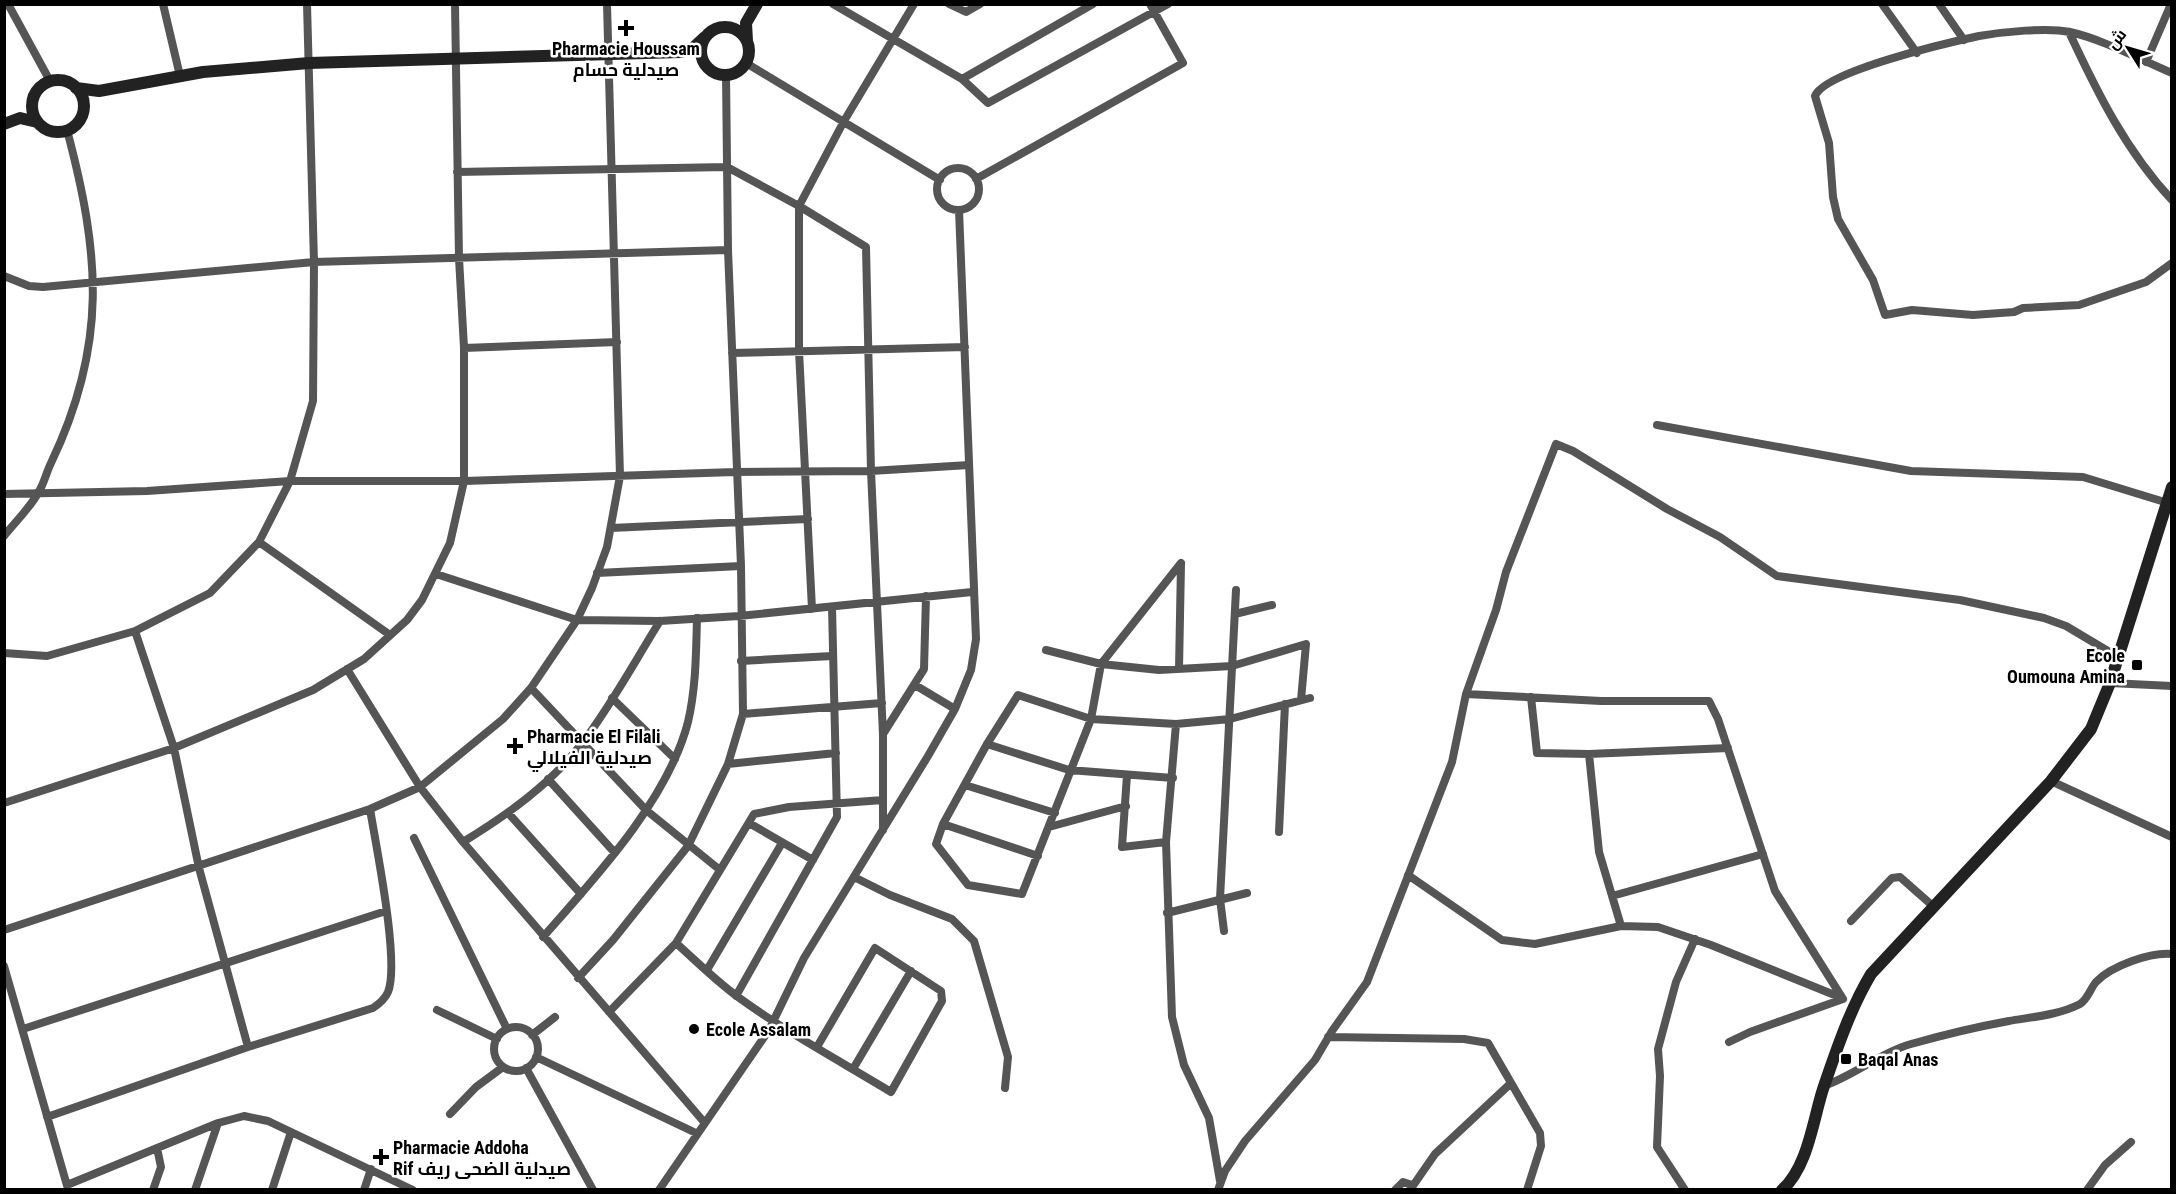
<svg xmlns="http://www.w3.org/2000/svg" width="2176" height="1194" viewBox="0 0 2176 1194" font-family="'Roboto Condensed',Cairo,sans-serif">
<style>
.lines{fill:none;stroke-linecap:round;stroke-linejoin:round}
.street{stroke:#555;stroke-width:8}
.secondary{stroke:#222;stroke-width:12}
.poi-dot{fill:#000;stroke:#fff;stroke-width:2}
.labels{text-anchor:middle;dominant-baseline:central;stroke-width:5;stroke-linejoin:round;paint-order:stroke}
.poi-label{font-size:18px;font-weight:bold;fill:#000;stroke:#fff;text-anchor:start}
</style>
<rect width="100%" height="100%" fill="#fff"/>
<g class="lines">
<!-- street -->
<path class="street" d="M8,4L50,81
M163,4L180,76
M833,4L962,79L1093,4
M949,4L966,12L980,4
M1882,4L1917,53
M1939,4L1964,40
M2069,32C2097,92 2126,151 2172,200
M2146,62L2171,4
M746,63L940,180
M2172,73C2141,60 2102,39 2070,32C2047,27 2003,32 1979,36C1951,42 1825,71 1815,96L1829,143L1833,197L1838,219L1873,280L1885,315L1912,310L1973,315L2014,312L2023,308L2079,305L2146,282L2172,263
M726,75L728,250L741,566L743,714L728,764L836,753
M962,79L988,103L1168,4
M937 189a21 21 0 1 1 42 0a21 21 0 1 1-42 0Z
M457,172L727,167L799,206L866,247L871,471L883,735V830
M976,179L1183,63L1150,4
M4,276L29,286L43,287L314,262L728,250
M464,348L617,342
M732,353L965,347
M1657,425L1911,471L2083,477L2168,503L2171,501
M4,494L147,491L290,481H464L735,472L871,471L969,465
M611,528L808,519
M4,536C15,522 30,508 38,493C44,484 46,473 51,463C108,344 100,254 67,130
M259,542L390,635
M597,573L741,566
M436,574L577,620L660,621L739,616L972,592
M812,609L799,351V206L844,121L914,4
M1235,614L1272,605
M135,631L174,748L199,868L248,1047
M1046,650L1101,664L1159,670L1232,666L1306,644L1301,700
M4,653L47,656L135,631L210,593L259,542L290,481L313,401L314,262L307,4
M741,661L832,656
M347,669L420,787L463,842L704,1122
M1179,669L1181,564
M2110,683L2172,686
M915,685L955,709
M531,688L646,810L720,870
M1466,694L1601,701H1709L1718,719L1775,891L1843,999L1750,1032L1729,1042
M1531,697L1537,753L1589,754L1728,748
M612,698L675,759
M743,714L882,703
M1176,724L1166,842L1172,1017L1184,1065L1209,1118L1220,1181
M883,734L924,669L926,596
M987,744L1069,770L1173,778
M1589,754L1599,852L1621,926
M1127,775L1122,847L1166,842
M548,779L615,853
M2051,781L2172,837
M965,785L1055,813
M4,803L174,748L313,690L364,659L407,620L422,600L450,543L464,481V348L459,258L455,4
M509,814L581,894
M749,823L813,860
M943,824L936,844L968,885L1022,894L1091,719L1101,664L1181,563
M1049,827L1126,806
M1279,832L1285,704
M414,838L507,1029
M463,842C507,815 551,784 583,742C612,704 635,661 660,621
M1038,856L943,824L987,744L1018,695L1091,719L1176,724L1230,719L1310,698
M1408,875L1502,940L1535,944L1621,926L1658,927L1711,945L1842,998
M854,877L890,895L952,919L974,941L1008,1057L1005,1088
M1612,896L1763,854
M1167,913L1247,893
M1851,921L1892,878L1900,877L1934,907
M4,930L370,809L420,787L503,719L531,688L577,620L592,588L607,547L620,476L607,4
M1224,931L1220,899L1236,590
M543,937C595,878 668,800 688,722C696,688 696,653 697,618
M676,943C696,961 716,981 738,997C786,1032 840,1061 891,1092L942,1001L941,991L875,948L817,1047
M4,966L68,1189
M707,970L782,843
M578,978L613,940L688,846L728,764
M736,996L837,817L832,607
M437,1010L497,1039
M609,1012L676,943L754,814L789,807L883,800
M494 1049a22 22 0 1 1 44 0a22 22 0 1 1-44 0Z
M23,1029L386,911
M532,1035L555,1017
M1328,1037L1464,1039L1488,1043L1540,1133L1541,1146L1527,1190
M536,1057L696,1133
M526,1068L593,1190
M853,1069L911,971
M1824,1086C1855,1075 1880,1053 1911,1044C1943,1035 1976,1027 2009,1021C2032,1017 2059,1015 2080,1004C2088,999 2090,989 2096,982C2111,966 2150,952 2172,954
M450,1114L476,1087L503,1067
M47,1117L248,1047L373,1008C379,1004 385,999 388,992C400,962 376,846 370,809
M67,1185L218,1123L244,1116L268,1121L413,1190
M153,1190L161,1167L157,1148
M195,1190L218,1123
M272,1190L291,1132
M364,1190L371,1169
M659,1190L769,1030L804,958L928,756L955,709L971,670L976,639L959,210
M1218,1190L1225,1171L1245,1141L1315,1060L1332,1031L1367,982L1452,762L1466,694L1496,610L1506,572L1556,444L1573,451L1667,509L1720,537L1777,576L1960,600L2044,618L2066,626L2118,657
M1395,1190L1403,1182L1412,1185
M1410,1190L1435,1154L1510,1084
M1685,1190L1657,1147L1660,1076L1658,1049L1676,982L1695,939
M2087,1190L2105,1165L2131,1142"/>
<!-- secondary -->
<path class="secondary" d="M701 51a24 24 0 1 1 48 0a24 24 0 1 1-48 0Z
M747,41L746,23L757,4
M32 106a26 26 0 1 1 52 0a26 26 0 1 1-52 0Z
M76,88L99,91L203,72L309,63L681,52L692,49L705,37
M4,124L20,118L37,122
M1782,1190C1808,1167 1813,1120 1823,1089C1836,1051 1850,1009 1871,974L2051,781L2091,729L2110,683L2172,487"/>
</g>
<!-- markers -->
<g class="poi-dot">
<path d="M623 19h6v6h6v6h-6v6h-6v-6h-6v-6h6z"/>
<rect x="2131" y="659" width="12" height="12" rx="3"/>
<path d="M512 737h6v6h6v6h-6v6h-6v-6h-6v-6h6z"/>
<circle cx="694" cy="1029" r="6"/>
<rect x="1840" y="1053" width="12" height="12" rx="3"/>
<path d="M378 1148h6v6h6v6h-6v6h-6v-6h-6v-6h6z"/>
</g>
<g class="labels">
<!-- poi labels -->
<g class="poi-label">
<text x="626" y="48" text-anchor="middle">Pharmacie Houssam<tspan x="626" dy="21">صيدلية حسام</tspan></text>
<text x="2125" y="655" text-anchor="end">Ecole<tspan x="2125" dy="21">Oumouna Amina</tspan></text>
<text x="527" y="736">Pharmacie El Filali<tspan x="527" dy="21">صيدلية الفيلالي</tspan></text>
<text x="706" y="1029">Ecole Assalam</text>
<text x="1858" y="1059">Baqal Anas</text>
<text x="393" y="1147">Pharmacie Addoha<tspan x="393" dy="21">Rif صيدلية الضحى ريف</tspan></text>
</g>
</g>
<!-- border -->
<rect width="2176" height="1194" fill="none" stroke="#000000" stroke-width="12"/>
<!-- north arrow -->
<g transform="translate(2128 48) rotate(307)" stroke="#ffffff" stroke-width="4.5" paint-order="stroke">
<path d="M0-4.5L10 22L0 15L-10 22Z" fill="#000000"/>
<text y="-9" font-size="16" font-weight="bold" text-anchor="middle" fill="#000000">ش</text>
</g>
</svg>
